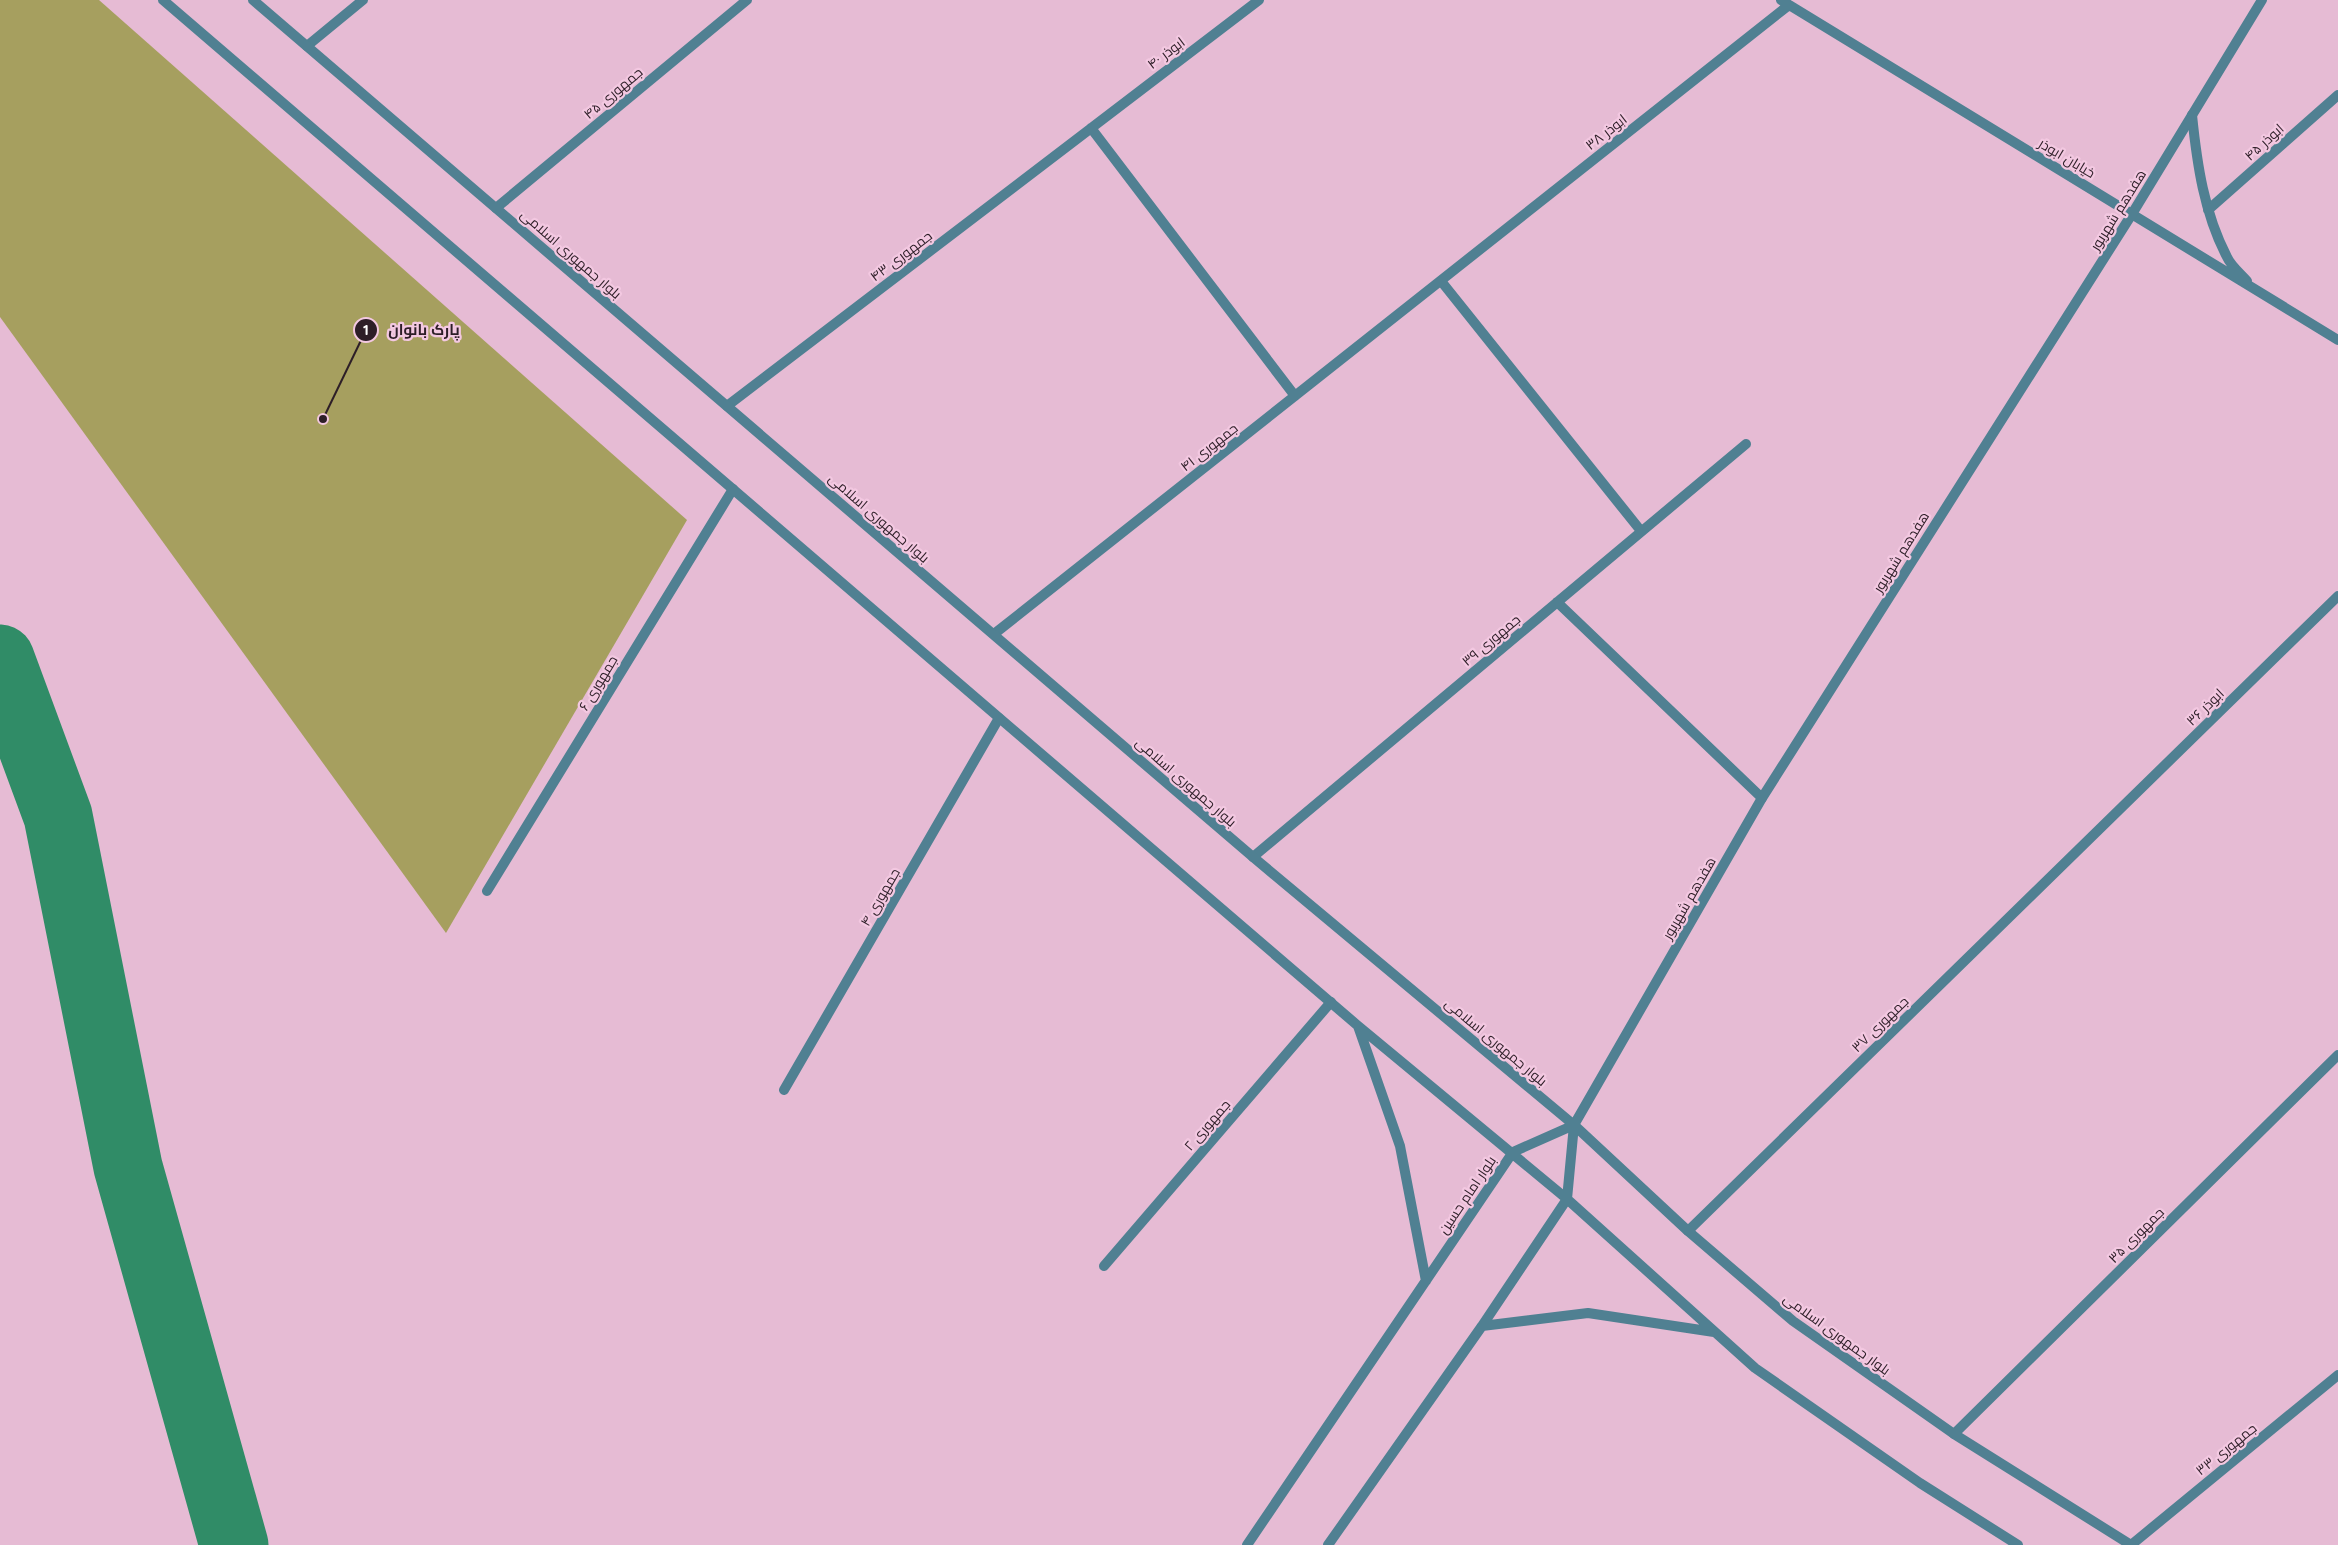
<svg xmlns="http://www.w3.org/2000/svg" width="2338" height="1545" viewBox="0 0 2338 1545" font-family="Quicksand,Cairo,sans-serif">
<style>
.green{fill:#a69f5f}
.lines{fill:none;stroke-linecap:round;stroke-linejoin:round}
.river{stroke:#308c67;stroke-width:69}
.minor{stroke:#508092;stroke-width:10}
.tertiary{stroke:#508092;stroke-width:10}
.labels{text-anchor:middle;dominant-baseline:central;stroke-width:4.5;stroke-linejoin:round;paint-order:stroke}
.street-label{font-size:14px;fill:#2d1e27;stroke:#f3c8e1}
.leader{fill:none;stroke:#2d1e27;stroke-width:2}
.callout-dot{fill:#2d1e27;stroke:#f3c8e1;stroke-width:2}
.mark-label{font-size:15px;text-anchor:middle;font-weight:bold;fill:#fff}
.callout-label{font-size:15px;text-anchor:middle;font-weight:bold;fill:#2d1e27;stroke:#f3c8e1;stroke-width:4.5;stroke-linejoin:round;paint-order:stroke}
</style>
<rect width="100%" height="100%" fill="#e6bbd4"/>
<!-- green -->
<path class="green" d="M0,0H99L687,520L446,933L0,317Z"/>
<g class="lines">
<!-- river -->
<path class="river" d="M0,659L58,816L128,1167L234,1545"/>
<!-- minor -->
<path class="minor" d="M1781,0L2338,340
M307,46L363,0
M2192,115C2197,164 2204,213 2227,257C2231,266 2240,273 2247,281
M1091,128L1295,396
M496,208L747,0
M2208,210L2338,95
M1441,281L1641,531
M727,406L1259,0
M1557,602L1762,798
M994,634L1789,5
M1253,857L1746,444
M487,891L733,489
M784,1090L999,718
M1688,1231L2338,596
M1104,1266L1331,1002
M1954,1434L2338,1055
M2131,1545L2338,1375"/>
<!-- tertiary -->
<path class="tertiary" d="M163,0L1357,1025L1567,1199L1755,1368L1920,1483L2018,1545
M253,0L1253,857L1574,1125L1688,1231L1793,1321L1954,1434L2131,1545
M1358,1026L1400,1146L1426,1281
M1482,1326L1588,1313L1714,1332
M1247,1545L1513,1152L1574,1125
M1328,1545L1482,1326L1567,1199L1574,1125L1762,798L2132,214L2262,0"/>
</g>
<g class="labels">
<!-- street labels -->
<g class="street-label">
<text transform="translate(1166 53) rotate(-37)">ابوذر ۴۰</text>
<text transform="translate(613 93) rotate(-40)">جمهوری ۴۵</text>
<text transform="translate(1606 132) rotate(-38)">ابوذر ۳۸</text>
<text transform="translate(2264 142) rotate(-42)">ابوذر ۴۵</text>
<text transform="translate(2067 158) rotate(31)">خیابان ابوذر</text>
<text transform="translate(2118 210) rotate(-58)">هفدهم شهریور</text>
<text transform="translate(571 254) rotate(41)">بلوار جمهوری اسلامی</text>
<text transform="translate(901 256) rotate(-37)">جمهوری ۴۳</text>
<text transform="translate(1209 447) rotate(-38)">جمهوری ۴۱</text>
<text transform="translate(879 518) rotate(41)">بلوار جمهوری اسلامی</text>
<text transform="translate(1901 552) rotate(-58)">هفدهم شهریور</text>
<text transform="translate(1491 640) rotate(-40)">جمهوری ۳۹</text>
<text transform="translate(598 683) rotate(-59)">جمهوری ۶</text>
<text transform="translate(2205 707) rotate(-44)">ابوذر ۳۶</text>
<text transform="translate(1186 782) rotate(41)">بلوار جمهوری اسلامی</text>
<text transform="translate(880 897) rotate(-60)">جمهوری ۴</text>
<text transform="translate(1689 898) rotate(-60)">هفدهم شهریور</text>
<text transform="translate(1880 1024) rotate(-44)">جمهوری ۳۷</text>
<text transform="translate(1496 1042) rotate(40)">بلوار جمهوری اسلامی</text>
<text transform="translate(1207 1125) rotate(-49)">جمهوری ۲</text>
<text transform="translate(1467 1195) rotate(-56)">بلوار امام حسین</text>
<text transform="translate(2136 1235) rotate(-45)">جمهوری ۳۵</text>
<text transform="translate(1837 1334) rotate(36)">بلوار جمهوری اسلامی</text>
<text transform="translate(2226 1449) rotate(-39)">جمهوری ۳۳</text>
</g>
</g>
<!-- callouts -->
<path class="leader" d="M323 419L366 330"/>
<g class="callout-dot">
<circle cx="323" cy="419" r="5"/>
<circle cx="366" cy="330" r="12"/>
</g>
<g class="mark-label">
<text x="366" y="335">1</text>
</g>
<g class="callout-label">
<text x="424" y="335">پارک بانوان</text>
</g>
</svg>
